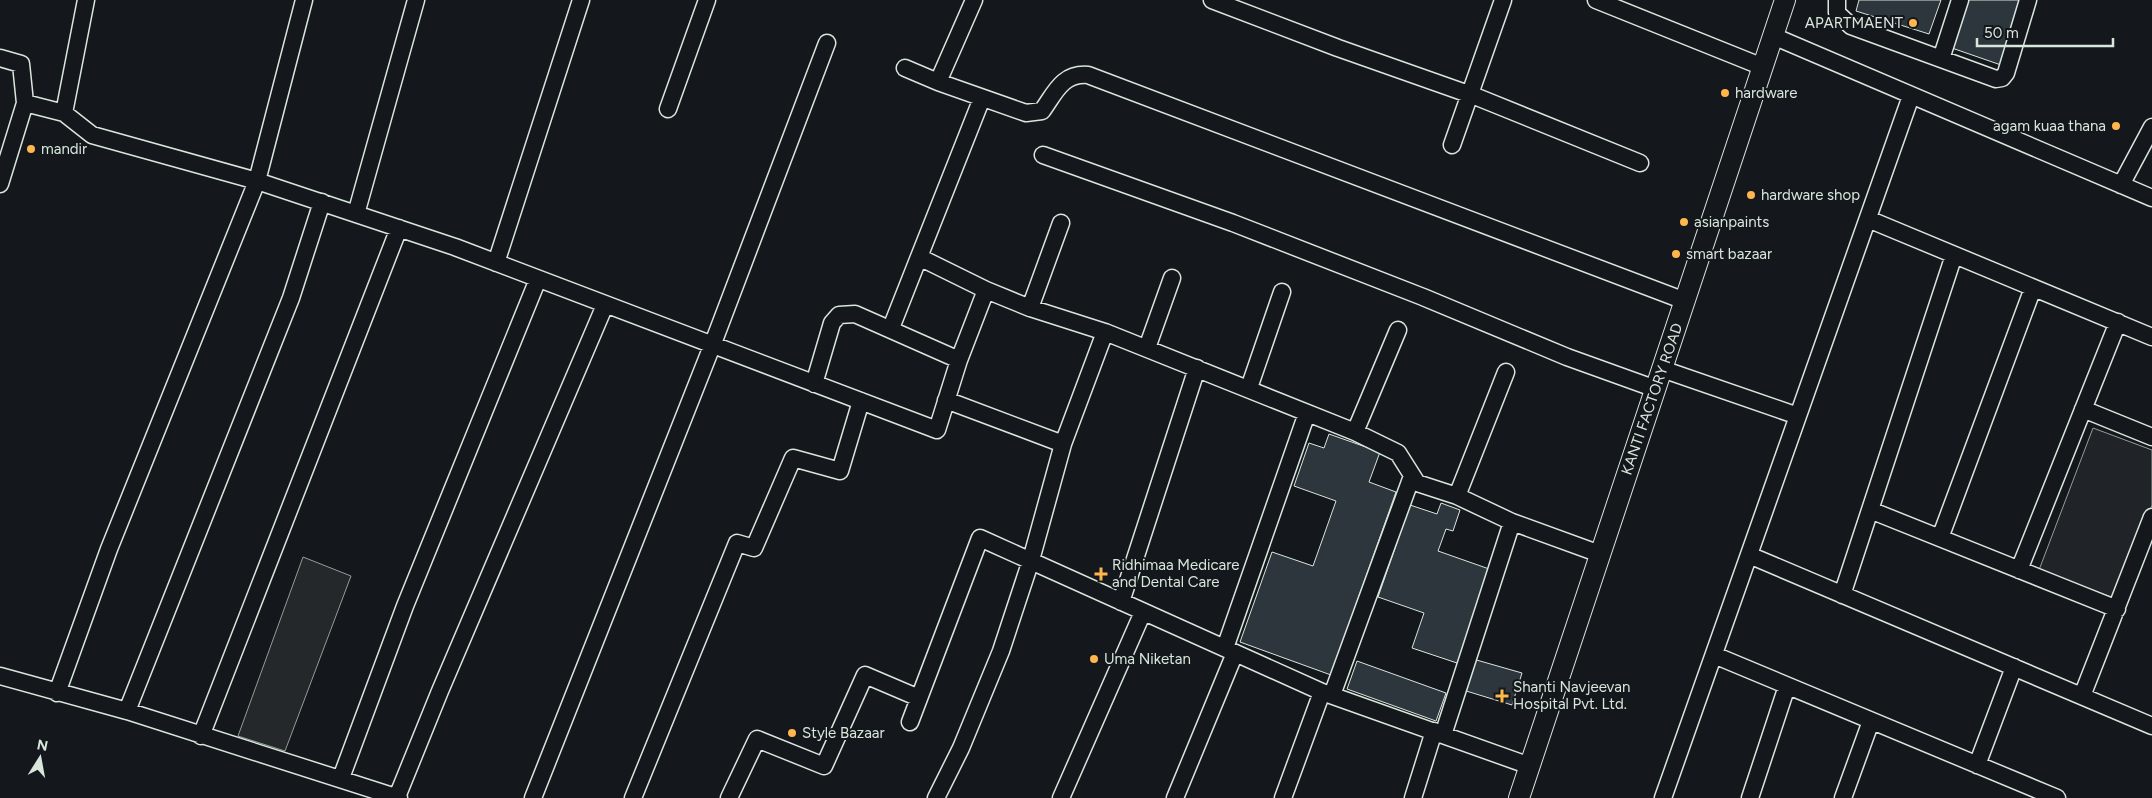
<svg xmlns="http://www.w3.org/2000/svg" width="2152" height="798" viewBox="0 0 2152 798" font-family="Figtree,sans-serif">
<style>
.green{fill:#202428;stroke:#939e99}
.parking{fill:#24282b;stroke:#939e99}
.building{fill:#2c363c;stroke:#d8e6dc}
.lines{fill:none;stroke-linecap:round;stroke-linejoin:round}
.minor-casing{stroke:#d8e6dc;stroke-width:19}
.tertiary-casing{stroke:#d8e6dc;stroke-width:22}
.minor{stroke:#14181c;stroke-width:16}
.tertiary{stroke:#14181c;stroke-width:20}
.poi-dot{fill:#ffb74d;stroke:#14181c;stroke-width:2}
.labels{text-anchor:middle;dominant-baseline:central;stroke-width:4;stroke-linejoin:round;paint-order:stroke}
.poi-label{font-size:15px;fill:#d8e6dc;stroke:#14181c;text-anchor:start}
.street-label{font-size:15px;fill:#d8e6dc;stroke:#14181c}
</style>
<rect width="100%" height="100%" fill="#14181c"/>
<!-- green -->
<path class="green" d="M2093,428L2152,450V505L2117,599L2039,570Z"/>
<!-- parking -->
<path class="parking" d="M303,557L351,576L285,751L238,736Z"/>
<!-- building -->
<path class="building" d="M1859,0H1941L1929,34L1856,11Z
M1965,0H2023L2001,65L1949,47Z
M1329,434L1380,452L1369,482L1396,492L1331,675L1240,642L1272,552L1313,566L1336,501L1294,486L1309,443L1324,448Z
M1441,503L1460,510L1453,531L1446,529L1438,551L1492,570L1460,664L1412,648L1424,613L1378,597L1410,505L1437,514Z
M1473,659L1522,673L1512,705L1463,690Z
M1357,661L1446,693L1436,721L1347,689Z"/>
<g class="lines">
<defs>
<path id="minor" d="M1212,0L1338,48L1477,97L1640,163
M1596,0L1763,67
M1837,0V13L1851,26L1996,79L2002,78L2006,73L2028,0
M1773,36L2152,198
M0,58L21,64L25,103
M1941,59L1960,0
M905,68L938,82L974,0
M938,82L1026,113L1042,111C1055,93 1062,73 1088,75L1685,301
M668,109L707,0
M64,113L92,135L257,181L455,247L937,430L959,360L986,290L919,257L982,98
M1452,145L1503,0
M1043,155L1233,223L1423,297L1567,357L1656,389
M0,184L25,103L64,113L86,0
M2121,185L2152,127
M356,214L416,0
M1868,219L2152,337
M1061,223L1030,308L1105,332L1355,432L1398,453L1417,483L1457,496
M496,263L581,0
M986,290L1030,308
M891,328L919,257
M1147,348L1172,278
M1662,369L1798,416
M1506,372L1457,496L1512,522L1600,554
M814,384L832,323L839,315L855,314L959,360
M1249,388L1282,292
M946,400L1063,444
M2083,409L2152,437
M1355,432L1398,330
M1870,510L2117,609
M1940,538L2033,288
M1749,555L2152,726
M2019,570L2118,322
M1842,595L1954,255
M1121,602L1197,368
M1225,648L1307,413
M1714,655L2057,798
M0,676L127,711L399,798
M57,693L109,549L257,181L304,0
M1332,695L1412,476
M2082,696L2152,517
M127,711L291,298L322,202
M910,722L980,538L1322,692L1530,766
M1443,735L1512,522
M201,736L399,228
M1977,765L2014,667
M341,778L405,606L538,279
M397,797L440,691L605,305
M533,798L712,346L827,43
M633,798L737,543L754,548L793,458L840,471L861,401
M729,798L757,739L824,766L865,675L919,698
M936,798L961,748L1001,651L1031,560L1063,444L1105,332
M1061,798L1143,612
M1175,798L1235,653
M1283,798L1322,692
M1413,798L1434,731
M1663,798L1911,96
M1750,798L1787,686
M1843,798L1871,721"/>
<path id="tertiary" d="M1519,798L1785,0"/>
</defs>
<!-- minor casing -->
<use href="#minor" class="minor-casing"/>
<!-- tertiary casing -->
<use href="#tertiary" class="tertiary-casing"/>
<!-- minor -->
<use href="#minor" class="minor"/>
<!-- tertiary -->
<use href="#tertiary" class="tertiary"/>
</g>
<!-- markers -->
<g class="poi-dot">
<circle cx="1913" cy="23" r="5"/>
<circle cx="1725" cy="93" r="5"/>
<circle cx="2116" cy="126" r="5"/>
<circle cx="31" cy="149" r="5"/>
<circle cx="1751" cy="195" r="5"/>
<circle cx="1684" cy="222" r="5"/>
<circle cx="1676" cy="254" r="5"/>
<path d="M1098.5 566.5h5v5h5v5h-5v5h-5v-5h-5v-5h5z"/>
<circle cx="1094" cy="659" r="5"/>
<path d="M1499.5 688.5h5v5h5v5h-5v5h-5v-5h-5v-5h5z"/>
<circle cx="792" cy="733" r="5"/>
</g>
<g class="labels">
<!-- poi labels -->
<g class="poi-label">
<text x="1903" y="23" text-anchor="end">APARTMAENT</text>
<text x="1735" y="93">hardware</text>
<text x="2106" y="126" text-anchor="end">agam kuaa thana</text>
<text x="41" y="149">mandir</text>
<text x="1761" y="195">hardware shop</text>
<text x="1694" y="222">asianpaints</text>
<text x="1686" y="254">smart bazaar</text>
<text x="1112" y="565">Ridhimaa Medicare<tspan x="1112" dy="17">and Dental Care</tspan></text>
<text x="1104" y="659">Uma Niketan</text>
<text x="1513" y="687">Shanti Navjeevan<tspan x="1513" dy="17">Hospital Pvt. Ltd.</tspan></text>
<text x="802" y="733">Style Bazaar</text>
</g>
<!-- street labels -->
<g class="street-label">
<text transform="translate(1652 399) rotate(-71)">KANTI FACTORY ROAD</text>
</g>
</g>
<!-- north arrow -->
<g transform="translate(40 758) rotate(11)" stroke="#14181c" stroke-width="4" paint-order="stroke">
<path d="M0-4L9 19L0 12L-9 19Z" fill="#d8e6dc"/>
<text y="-8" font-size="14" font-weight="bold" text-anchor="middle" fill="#d8e6dc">N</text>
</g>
<!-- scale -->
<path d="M1977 38v8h136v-8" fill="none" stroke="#d8e6dc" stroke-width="2.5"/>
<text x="1984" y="38" font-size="15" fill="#d8e6dc" stroke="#14181c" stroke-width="4" paint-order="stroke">50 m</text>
</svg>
